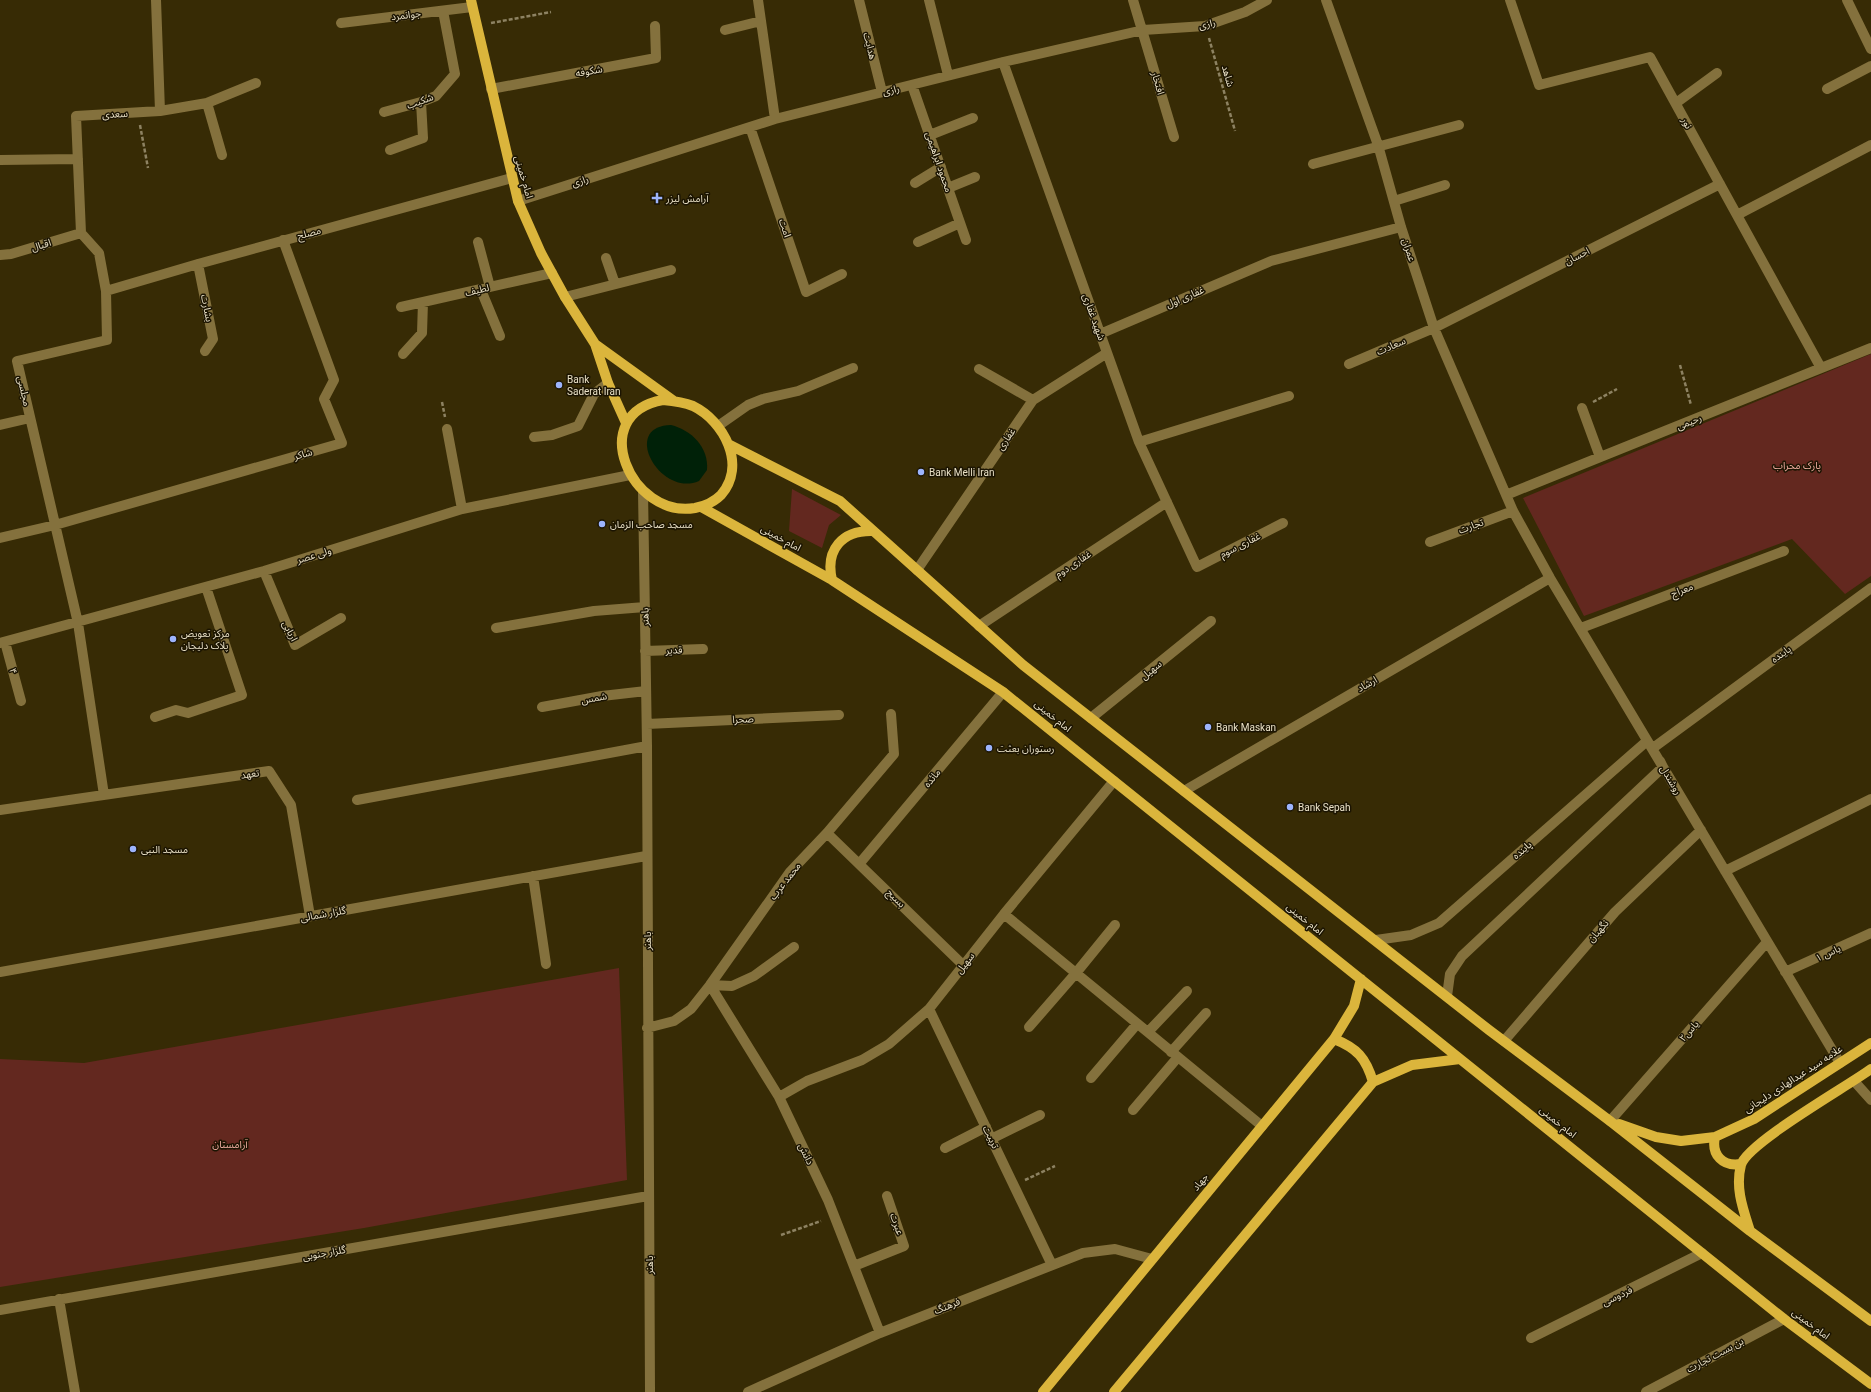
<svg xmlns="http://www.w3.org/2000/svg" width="1871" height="1392" viewBox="0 0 1871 1392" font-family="Roboto,'Noto Sans Arabic',sans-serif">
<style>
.green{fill:#63281f}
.water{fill:#002108}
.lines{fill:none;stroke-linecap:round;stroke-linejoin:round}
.path{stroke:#8d8262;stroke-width:2.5;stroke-dasharray:4 2;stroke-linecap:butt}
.minor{stroke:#84713d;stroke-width:10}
.major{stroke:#dbb53c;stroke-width:10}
.poi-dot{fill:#9db4fd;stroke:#1b1402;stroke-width:1.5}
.labels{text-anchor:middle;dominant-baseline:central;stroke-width:3;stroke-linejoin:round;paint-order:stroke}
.street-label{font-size:10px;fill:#e9e0c6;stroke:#1b1402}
.poi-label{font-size:10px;fill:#e9e0c6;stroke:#1b1402;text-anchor:start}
.park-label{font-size:10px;fill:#f2afa2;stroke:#1b1402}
</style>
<rect width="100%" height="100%" fill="#372b05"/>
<!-- green -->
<path class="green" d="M1871,354V576L1845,594L1792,539L1584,616L1523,498Z
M792,489L841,515L829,525L822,548L789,531Z
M619,968L627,1180L364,1228L0,1287V1059L84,1063Z"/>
<!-- water -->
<path class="water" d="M671,425C691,430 709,447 707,470L699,481C660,498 620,426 671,425Z"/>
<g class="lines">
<!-- path -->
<path class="path" d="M491,23L551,12
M1209,38L1235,131
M140,125L148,168
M1680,365L1691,405
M442,402L445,417
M1593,402L1617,389
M1025,1180L1055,1166
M781,1235L821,1221"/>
<!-- minor -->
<path class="minor" d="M758,0L775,119
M859,0L882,92
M929,0L948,75
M1133,0L1174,137
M1326,0L1378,145L1401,227L1434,328L1513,511L1550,578L1840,1063
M1510,0L1539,85L1650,57L1821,368
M1847,0L1871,49
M341,23L472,7
M725,30L761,21
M1003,62L1139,442L1197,567L1283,523
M912,85L966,240
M491,89L656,58L655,26
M1827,89L1871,66
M207,103L222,155
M1676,103L1717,73
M160,111L207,103L256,83
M384,112L421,102L436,96L455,74L443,11
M750,127L806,292L842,274
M930,135L973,118
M390,150L423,138L421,102
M0,160L78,159
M1313,164L1459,125
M915,183L941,167
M948,188L975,177
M518,201L775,119L1003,62L1143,30L1205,26L1245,12L1267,0
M1394,201L1445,185
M1737,215L1871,145
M81,233L99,253L106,291L107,340L17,361L78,623L104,795
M81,233L76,116L160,111L156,0
M478,242L490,287
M918,242L960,223
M0,255L11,254L81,233
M606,258L615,284
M198,264L213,339L205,351
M481,290L500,336
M106,291L198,264L512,178
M565,297L671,270
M401,307L552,273
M1100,334L1271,261L1401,227
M403,354L422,333L423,302
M1349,364L1434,328L1720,184
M979,369L1033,400
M1582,408L1600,457
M0,425L30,418
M718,426L748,405L763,399L798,391L853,368
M447,429L462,509
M534,437L552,435L578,426L594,394L608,383
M1139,442L1289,396
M643,491L647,746L650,1392
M1506,495L1871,348
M0,538L55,525L342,443L324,399L334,380L283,240
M1430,542L1513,511
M917,570L1033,400L1107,353
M264,571L295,645L341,618
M979,626L1167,502
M496,628L594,611L645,607
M1581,628L1784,551
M5,642L21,701
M0,643L264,571L462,509L630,475
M645,651L703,649
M542,707L602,696L646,691
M155,717L176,710L188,713L242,695L206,587
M1091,718L1211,621
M647,724L839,715
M1653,748L1871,588
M1184,791L1550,578
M357,800L647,746
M0,810L269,771L291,805L310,916
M827,833L963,965
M860,863L1003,692
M1725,871L1871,799
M533,876L546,964
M1004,914L1262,1126
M1376,940L1411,935L1439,923L1647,741L1651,746
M0,972L646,856
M1785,972L1871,933
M710,985L779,1097L828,1200L880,1333
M710,985L732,986L754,976L794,947
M1447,996L1450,974L1462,956L1663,767L1660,761
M929,1009L1052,1265
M1029,1027L1076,973L1115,925
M647,1028L674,1021L691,1009L710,985L790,872L827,833L894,754L891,714
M1148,1032L1187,991
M1504,1041L1615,912L1701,830
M1171,1052L1206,1013
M1091,1078L1137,1024
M1854,1081L1871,1100
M779,1097L807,1081L862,1060L889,1044L929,1009L1004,914L1114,781
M1133,1110L1178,1057
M1610,1121L1767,942
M991,1139L1040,1115
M945,1148L986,1127
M854,1266L904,1246L887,1196
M59,1299L75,1392
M0,1310L648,1196
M1531,1338L1702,1253
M748,1392L880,1333L1083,1253L1115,1249L1152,1259
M1646,1392L1784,1319"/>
<!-- major -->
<path class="major" d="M471,0L518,201L541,253L565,297L595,344L608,383L626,423
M595,344L674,401
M663,400C674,401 683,402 693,406C724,421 747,465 721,495C714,502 705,506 695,508C631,519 585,414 663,400Z
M728,444L840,501L1023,665L1489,1030L1610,1121L1750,1231L1871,1321
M701,507L832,580L1003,692L1784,1319L1871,1384
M832,580C825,550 842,530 873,531
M1334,1039C1357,1048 1366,1058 1373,1082
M1619,1124L1656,1137L1681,1141L1715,1137L1754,1119L1871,1043
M1715,1137C1711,1155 1723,1167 1741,1164
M1750,1231C1743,1209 1735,1188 1741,1165C1747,1143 1848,1086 1871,1069
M1043,1392L1334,1039L1354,1006L1361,979
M1114,1392L1373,1082L1412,1065L1460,1059"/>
</g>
<!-- markers -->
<g class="poi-dot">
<path d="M655 192h4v4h4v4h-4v4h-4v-4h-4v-4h4z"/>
<circle cx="559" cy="385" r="4"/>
<circle cx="921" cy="472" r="4"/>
<circle cx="602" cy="524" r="4"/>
<circle cx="173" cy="639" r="4"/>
<circle cx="1208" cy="727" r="4"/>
<circle cx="989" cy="748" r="4"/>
<circle cx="1290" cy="807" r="4"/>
<circle cx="133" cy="849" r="4"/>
</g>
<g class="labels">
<!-- street labels -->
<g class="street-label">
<text transform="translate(406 15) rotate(-7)">جوانمرد</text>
<text transform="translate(1207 24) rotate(-13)">رازی</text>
<text transform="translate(870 46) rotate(76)">هدایت</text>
<text transform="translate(589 71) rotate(-10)">شکوفه</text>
<text transform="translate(1228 76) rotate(74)">شاهد</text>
<text transform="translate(1158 83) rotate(74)">افتخار</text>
<text transform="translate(891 90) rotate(-14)">رازی</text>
<text transform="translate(420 101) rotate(-20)">شکیب</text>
<text transform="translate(115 114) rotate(-3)">سعدی</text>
<text transform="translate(1687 123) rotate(61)">نور</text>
<text transform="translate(939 162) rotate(71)">محمود ابراهیمی</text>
<text transform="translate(524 177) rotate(74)">امام خمینی</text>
<text transform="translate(580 181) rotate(-18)">رازی</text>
<text transform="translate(785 228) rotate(71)">امت</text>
<text transform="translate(309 233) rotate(-15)">مصلح</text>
<text transform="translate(41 245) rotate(-17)">اقبال</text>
<text transform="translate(1409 250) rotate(72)">عمران</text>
<text transform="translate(1577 256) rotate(-27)">احسان</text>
<text transform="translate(477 290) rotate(-13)">لطیف</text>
<text transform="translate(1185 297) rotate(-23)">غفاری اول</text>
<text transform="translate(207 308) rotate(79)">بشارت</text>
<text transform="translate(1094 317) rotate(70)">شهید غفاری</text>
<text transform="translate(1391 346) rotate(-23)">سعادت</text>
<text transform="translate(24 391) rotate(77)">مجلسی</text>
<text transform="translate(1689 422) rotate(-22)">رحیمی</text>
<text transform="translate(1006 439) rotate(-55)">غفاری</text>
<text transform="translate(303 454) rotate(-16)">شاکر</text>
<text transform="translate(1471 526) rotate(-20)">تجارت</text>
<text transform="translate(781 538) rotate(29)">امام خمینی</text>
<text transform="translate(1240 545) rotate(-27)">غفاری سوم</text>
<text transform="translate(314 555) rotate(-17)">ولی عصر</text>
<text transform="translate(1073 564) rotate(-33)">غفاری دوم</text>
<text transform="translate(1682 590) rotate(-21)">معراج</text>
<text transform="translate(645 617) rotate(-91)">باهنر</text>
<text transform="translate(290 631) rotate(63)">اربابی</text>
<text transform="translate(674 650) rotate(-1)">قدیر</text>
<text transform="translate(1781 654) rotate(-36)">پاینده</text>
<text transform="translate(1151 670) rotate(-39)">سهیل</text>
<text transform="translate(13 671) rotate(75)">۴</text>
<text transform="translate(1367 684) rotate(-30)">ارشاد</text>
<text transform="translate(594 698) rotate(-10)">شمس</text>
<text transform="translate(1053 716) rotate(39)">امام خمینی</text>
<text transform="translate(743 719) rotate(-3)">صحرا</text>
<text transform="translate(250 774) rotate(-8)">تعهد</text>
<text transform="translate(932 778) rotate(-50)">مائده</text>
<text transform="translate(1671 780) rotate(59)">روشندل</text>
<text transform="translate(1522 850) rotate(-41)">پاینده</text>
<text transform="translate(785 881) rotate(-52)">محمد عرب</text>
<text transform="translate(896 898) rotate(45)">بسیج</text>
<text transform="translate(323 914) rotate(-10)">گلزار شمالی</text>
<text transform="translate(1305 919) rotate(39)">امام خمینی</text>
<text transform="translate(1598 931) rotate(-49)">نگهبان</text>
<text transform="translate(647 941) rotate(-90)">باهنر</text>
<text transform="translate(1828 953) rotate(-25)">یاس ۱</text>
<text transform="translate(965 963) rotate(-52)">سهیل</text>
<text transform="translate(1689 1031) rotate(-49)">یاس۲</text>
<text transform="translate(1793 1079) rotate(-33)">علامه سید عبدالهادی دلیجانی</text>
<text transform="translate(1558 1122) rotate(39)">امام خمینی</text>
<text transform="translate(991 1137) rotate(64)">تربیت</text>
<text transform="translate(806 1154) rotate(64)">دانش</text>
<text transform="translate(1200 1182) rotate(-50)">جهاد</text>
<text transform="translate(897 1224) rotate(71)">عبرت</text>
<text transform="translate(324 1253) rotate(-10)">گلزار جنوبی</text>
<text transform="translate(649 1265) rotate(-90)">باهنر</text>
<text transform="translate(1617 1296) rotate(-26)">فردوسی</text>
<text transform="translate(947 1306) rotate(-22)">فرهنگ</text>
<text transform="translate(1811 1324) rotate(37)">امام خمینی</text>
<text transform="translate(1715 1355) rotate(-28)">بن بست تجارت</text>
</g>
<!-- poi labels -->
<g class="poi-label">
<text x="666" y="198">آرامش لیزر</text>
<text x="567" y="379">Bank<tspan x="567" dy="12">Saderat Iran</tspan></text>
<text x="929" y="472">Bank Melli Iran</text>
<text x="610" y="524">مسجد صاحب الزمان</text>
<text x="181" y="633">مرکز تعویض<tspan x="181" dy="12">پلاک دلیجان</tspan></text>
<text x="1216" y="727">Bank Maskan</text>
<text x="997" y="748">رستوران بعثت</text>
<text x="1298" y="807">Bank Sepah</text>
<text x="141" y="849">مسجد النبی</text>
</g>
<!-- park labels -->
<g class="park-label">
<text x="1797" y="465">پارک محراب</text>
<text x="230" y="1144">آرامستان</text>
</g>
</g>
</svg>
